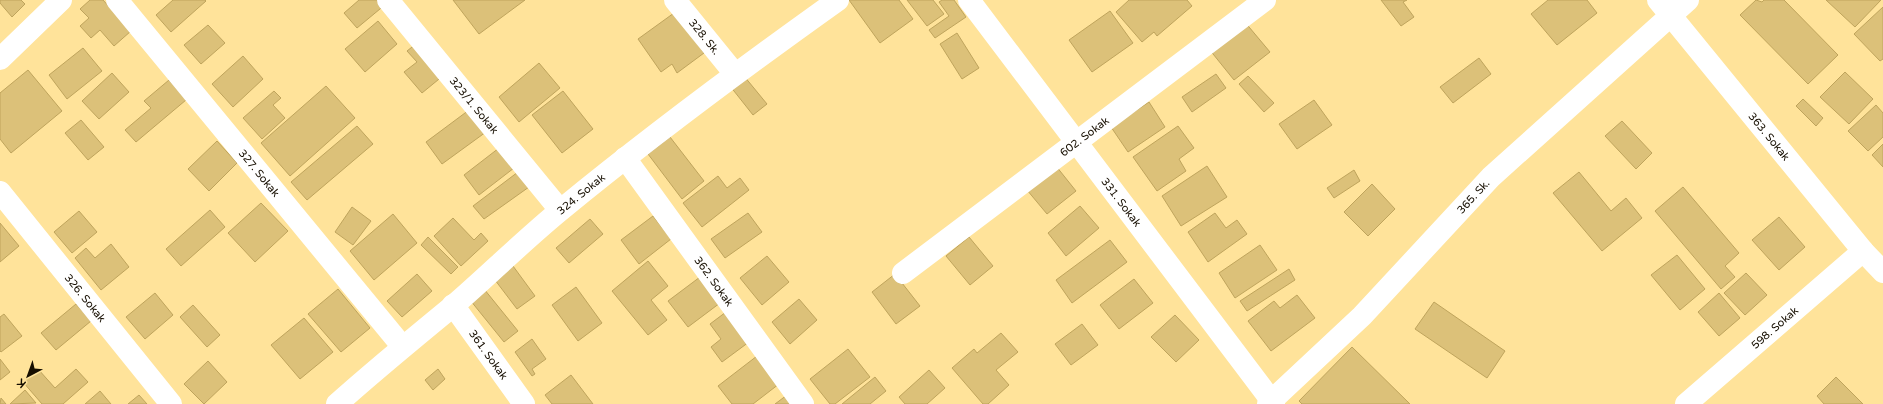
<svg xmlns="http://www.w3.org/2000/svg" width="1883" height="404" viewBox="0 0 1883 404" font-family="'Varela Round',sans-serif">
  <rect width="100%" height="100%" fill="#ffe39a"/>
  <g fill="#dcc179" stroke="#bfa45c">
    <path d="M0,0H21L25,4L12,17L0,3Z"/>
    <path d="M90,0H103L131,31L114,46L100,30L91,38L80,26L89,18L80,9Z"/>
    <path d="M173,0H205L206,1L171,32L156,15Z"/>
    <path d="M359,0H383L386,4L357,28L344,13Z"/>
    <path d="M453,0H525L479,34Z"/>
    <path d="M849,0H899L913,19L880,43Z"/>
    <path d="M907,0H933L944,14L927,26Z"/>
    <path d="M942,0H954L966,17L935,38L929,30L949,16L939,2Z"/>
    <path d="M1129,0H1187L1192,6L1157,36L1154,32L1142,42L1116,12Z"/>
    <path d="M1381,0H1407L1403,2L1414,17L1401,26Z"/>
    <path d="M1548,0H1587L1597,13L1557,45L1531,14Z"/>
    <path d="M1756,0L1762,2L1764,0H1784L1838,55L1808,84L1740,15Z"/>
    <path d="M1826,0H1881L1855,27Z"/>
    <path d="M1883,7V59L1880,61L1854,34Z"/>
    <path d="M1110,11L1133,43L1092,72L1069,40Z"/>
    <path d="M674,13L704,53L677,73L672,64L661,72L638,39Z"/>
    <path d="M378,21L397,44L365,72L345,49Z"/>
    <path d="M1244,21L1270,52L1234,80L1209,49Z"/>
    <path d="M208,25L225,43L201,64L184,45Z"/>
    <path d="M957,33L979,68L962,79L940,44Z"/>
    <path d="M417,43L444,75L422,93L404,72L417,62L407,51Z"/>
    <path d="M83,48L102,71L67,99L49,75Z"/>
    <path d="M243,56L263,79L233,107L212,84Z"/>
    <path d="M1479,58L1491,74L1453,103L1440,87Z"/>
    <path d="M539,63L560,88L519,122L499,97Z"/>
    <path d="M28,70L62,111L11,153L0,139V93Z"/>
    <path d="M1845,72L1873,99L1849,124L1820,97Z"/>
    <path d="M112,73L129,92L99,119L82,101Z"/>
    <path d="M1216,74L1226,88L1192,112L1182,97Z"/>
    <path d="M744,76L767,104L753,115L730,86Z"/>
    <path d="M1248,76L1274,103L1264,112L1239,84Z"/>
    <path d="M169,80L186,100L136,142L125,130L151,108L144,101Z"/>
    <path d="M326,86L355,118L290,176L261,143Z"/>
    <path d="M274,91L281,98L273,105L285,118L262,139L243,118Z"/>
    <path d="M563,91L593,129L562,153L532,115Z"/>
    <path d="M1803,99L1823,118L1816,126L1796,106Z"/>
    <path d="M1314,100L1332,125L1297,149L1279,124Z"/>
    <path d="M1149,102L1165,127L1128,152L1111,127Z"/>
    <path d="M1876,105L1883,113V137L1868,151L1848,131Z"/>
    <path d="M469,110L486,132L442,164L426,142Z"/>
    <path d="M81,120L104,147L88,160L65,133Z"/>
    <path d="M1622,121L1652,153L1636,169L1605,136Z"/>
    <path d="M357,126L373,144L307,200L291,182Z"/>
    <path d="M1178,126L1194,148L1179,159L1186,171L1157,191L1133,157Z"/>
    <path d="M670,137L704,181L682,199L648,154Z"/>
    <path d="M217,141L237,163L209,191L188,169Z"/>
    <path d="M1883,144V167L1872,155Z"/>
    <path d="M499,148L514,168L479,195L464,175Z"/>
    <path d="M1056,166L1076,191L1047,214L1027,190Z"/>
    <path d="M1207,166L1227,197L1181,226L1162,196Z"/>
    <path d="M1354,170L1360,181L1334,198L1327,188Z"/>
    <path d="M518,172L529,187L484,219L473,206Z"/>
    <path d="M1579,172L1611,211L1626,198L1642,218L1602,251L1553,193Z"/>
    <path d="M718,176L727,188L740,178L749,190L702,227L683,203Z"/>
    <path d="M1372,184L1395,209L1368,236L1344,212Z"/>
    <path d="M1683,187L1739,253L1725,266L1735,277L1721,289L1655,211Z"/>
    <path d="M261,203L288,231L255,262L228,233Z"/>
    <path d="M1080,206L1099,228L1066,256L1048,233Z"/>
    <path d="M352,207L371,221L353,245L335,232Z"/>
    <path d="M210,210L225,227L181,266L166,249Z"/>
    <path d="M79,211L97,232L72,253L54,232Z"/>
    <path d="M748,213L762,232L725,258L711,239Z"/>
    <path d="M1215,213L1226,228L1237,220L1247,234L1208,262L1188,232Z"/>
    <path d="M393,214L417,243L374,280L350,251Z"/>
    <path d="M653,216L671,239L639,264L621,240Z"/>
    <path d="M1779,217L1805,247L1779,270L1752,240Z"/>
    <path d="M453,218L474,240L481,233L488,241L461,266L434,236Z"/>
    <path d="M590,219L603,234L569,263L556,248Z"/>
    <path d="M0,223L19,246L0,262Z"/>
    <path d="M428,237L458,267L451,274L421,245Z"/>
    <path d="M969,237L993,266L970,285L946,256Z"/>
    <path d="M1110,240L1127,262L1072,303L1056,280Z"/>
    <path d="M111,244L129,267L101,290L75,258L86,248L95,258Z"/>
    <path d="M1260,245L1277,270L1235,298L1219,273Z"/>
    <path d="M1677,255L1705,289L1680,310L1651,275Z"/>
    <path d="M767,256L789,282L762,305L740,278Z"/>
    <path d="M648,261L668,286L651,300L667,320L648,335L612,291Z"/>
    <path d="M513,266L535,296L517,309L495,280Z"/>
    <path d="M1289,269L1295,280L1247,311L1240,301Z"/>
    <path d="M1746,273L1767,295L1745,315L1724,293Z"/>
    <path d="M417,274L432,291L402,317L387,301Z"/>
    <path d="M895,274L920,306L896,324L872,292Z"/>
    <path d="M700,277L720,303L688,327L668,301Z"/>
    <path d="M1134,279L1153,303L1119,329L1100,305Z"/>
    <path d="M480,284L518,331L504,342L466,295Z"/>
    <path d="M576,287L602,323L578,341L552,305Z"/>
    <path d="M338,289L370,328L341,352L308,314Z"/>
    <path d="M155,293L173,315L145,339L126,317Z"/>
    <path d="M1719,293L1740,318L1719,336L1698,312Z"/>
    <path d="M1297,295L1315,318L1271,351L1248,321L1274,301L1280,308Z"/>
    <path d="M799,299L817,320L790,344L772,322Z"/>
    <path d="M1434,302L1505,351L1487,378L1415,329Z"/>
    <path d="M76,304L91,321L56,350L41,333Z"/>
    <path d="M193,305L220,335L207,347L180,317Z"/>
    <path d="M726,312L749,342L722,362L711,347L721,339L710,324Z"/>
    <path d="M4,314L22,336L1,352L0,351V317Z"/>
    <path d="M1175,315L1199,340L1176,362L1151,337Z"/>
    <path d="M304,318L333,352L300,379L271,345Z"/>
    <path d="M1082,324L1098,345L1071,365L1055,344Z"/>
    <path d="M1001,333L1018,352L996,370L1009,385L988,404H983L952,368L974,349L977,353Z"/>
    <path d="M532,339L546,359L532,369L535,374L532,376L515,352Z"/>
    <path d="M1352,347L1410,404H1302L1299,401Z"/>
    <path d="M848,349L870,377L835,404H830L810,379Z"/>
    <path d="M757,356L779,384L753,404H732L718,386Z"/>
    <path d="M0,359L10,372L0,380Z"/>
    <path d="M208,361L227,382L204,404L184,384Z"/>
    <path d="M38,369L55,388L76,369L88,382L63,404H42L23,382Z"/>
    <path d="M438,369L445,379L433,390L425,380Z"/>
    <path d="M929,370L945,388L927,404H905L899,397Z"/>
    <path d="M571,375L593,404H552L545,395Z"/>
    <path d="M875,377L886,391L870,404H842Z"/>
    <path d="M1836,377L1863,404H1824L1817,396Z"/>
    <path d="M25,390L36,403L10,404Z"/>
    <path d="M100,391L111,404H85Z"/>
    <path d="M139,395L147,404H128Z"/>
    <path d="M787,395L794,404H775Z"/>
    <path d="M1,398L6,404H0Z"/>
  </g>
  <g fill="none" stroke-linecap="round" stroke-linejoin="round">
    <g stroke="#fff" stroke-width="22">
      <path id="s1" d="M117,0L402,346"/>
      <path id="s2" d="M388,0L560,210"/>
      <path id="s3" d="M675,0L735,74"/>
      <path id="s4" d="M969,0L1274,404"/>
      <path id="s5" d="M1658,0L1863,251L1883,272"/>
      <path d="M0,59L61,0"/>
      <path id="s6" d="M625,158L803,404"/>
      <path id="s7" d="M0,192L171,404"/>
      <path id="s8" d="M903,273L1265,0"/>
      <path id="s9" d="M453,305L524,404"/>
      <path id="s10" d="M337,404C375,370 414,338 453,306C490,274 524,240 562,209C651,136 744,67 838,0"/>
      <path id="s11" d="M1268,404L1362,316L1491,177L1688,0"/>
      <path id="s12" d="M1686,404L1863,251"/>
    </g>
  </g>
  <g text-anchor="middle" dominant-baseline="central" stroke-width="3" stroke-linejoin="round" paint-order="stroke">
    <g font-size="11" fill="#160e00" stroke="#ffe39a">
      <text stroke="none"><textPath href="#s3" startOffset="47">328. Sk.</textPath></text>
      <text stroke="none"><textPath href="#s2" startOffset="136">323/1. Sokak</textPath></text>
      <text stroke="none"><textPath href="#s8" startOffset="227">602. Sokak</textPath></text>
      <text stroke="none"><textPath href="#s5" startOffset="176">363. Sokak</textPath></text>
      <text stroke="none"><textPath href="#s1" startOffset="224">327. Sokak</textPath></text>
      <text stroke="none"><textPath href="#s10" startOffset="322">324. Sokak</textPath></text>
      <text stroke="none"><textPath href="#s11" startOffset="292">365. Sk.</textPath></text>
      <text stroke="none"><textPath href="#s4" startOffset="253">331. Sokak</textPath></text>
      <text stroke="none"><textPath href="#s6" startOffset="152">362. Sokak</textPath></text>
      <text stroke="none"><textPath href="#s7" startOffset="136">326. Sokak</textPath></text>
      <text stroke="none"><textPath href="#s12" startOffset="117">598. Sokak</textPath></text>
      <text stroke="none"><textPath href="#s9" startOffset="61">361. Sokak</textPath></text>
    </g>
  </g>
  <g transform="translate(28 376) rotate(221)" stroke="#ffe39a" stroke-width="3" paint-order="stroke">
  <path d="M0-3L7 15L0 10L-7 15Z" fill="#160e00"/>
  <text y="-6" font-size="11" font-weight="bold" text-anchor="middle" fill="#160e00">K</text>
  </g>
</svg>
